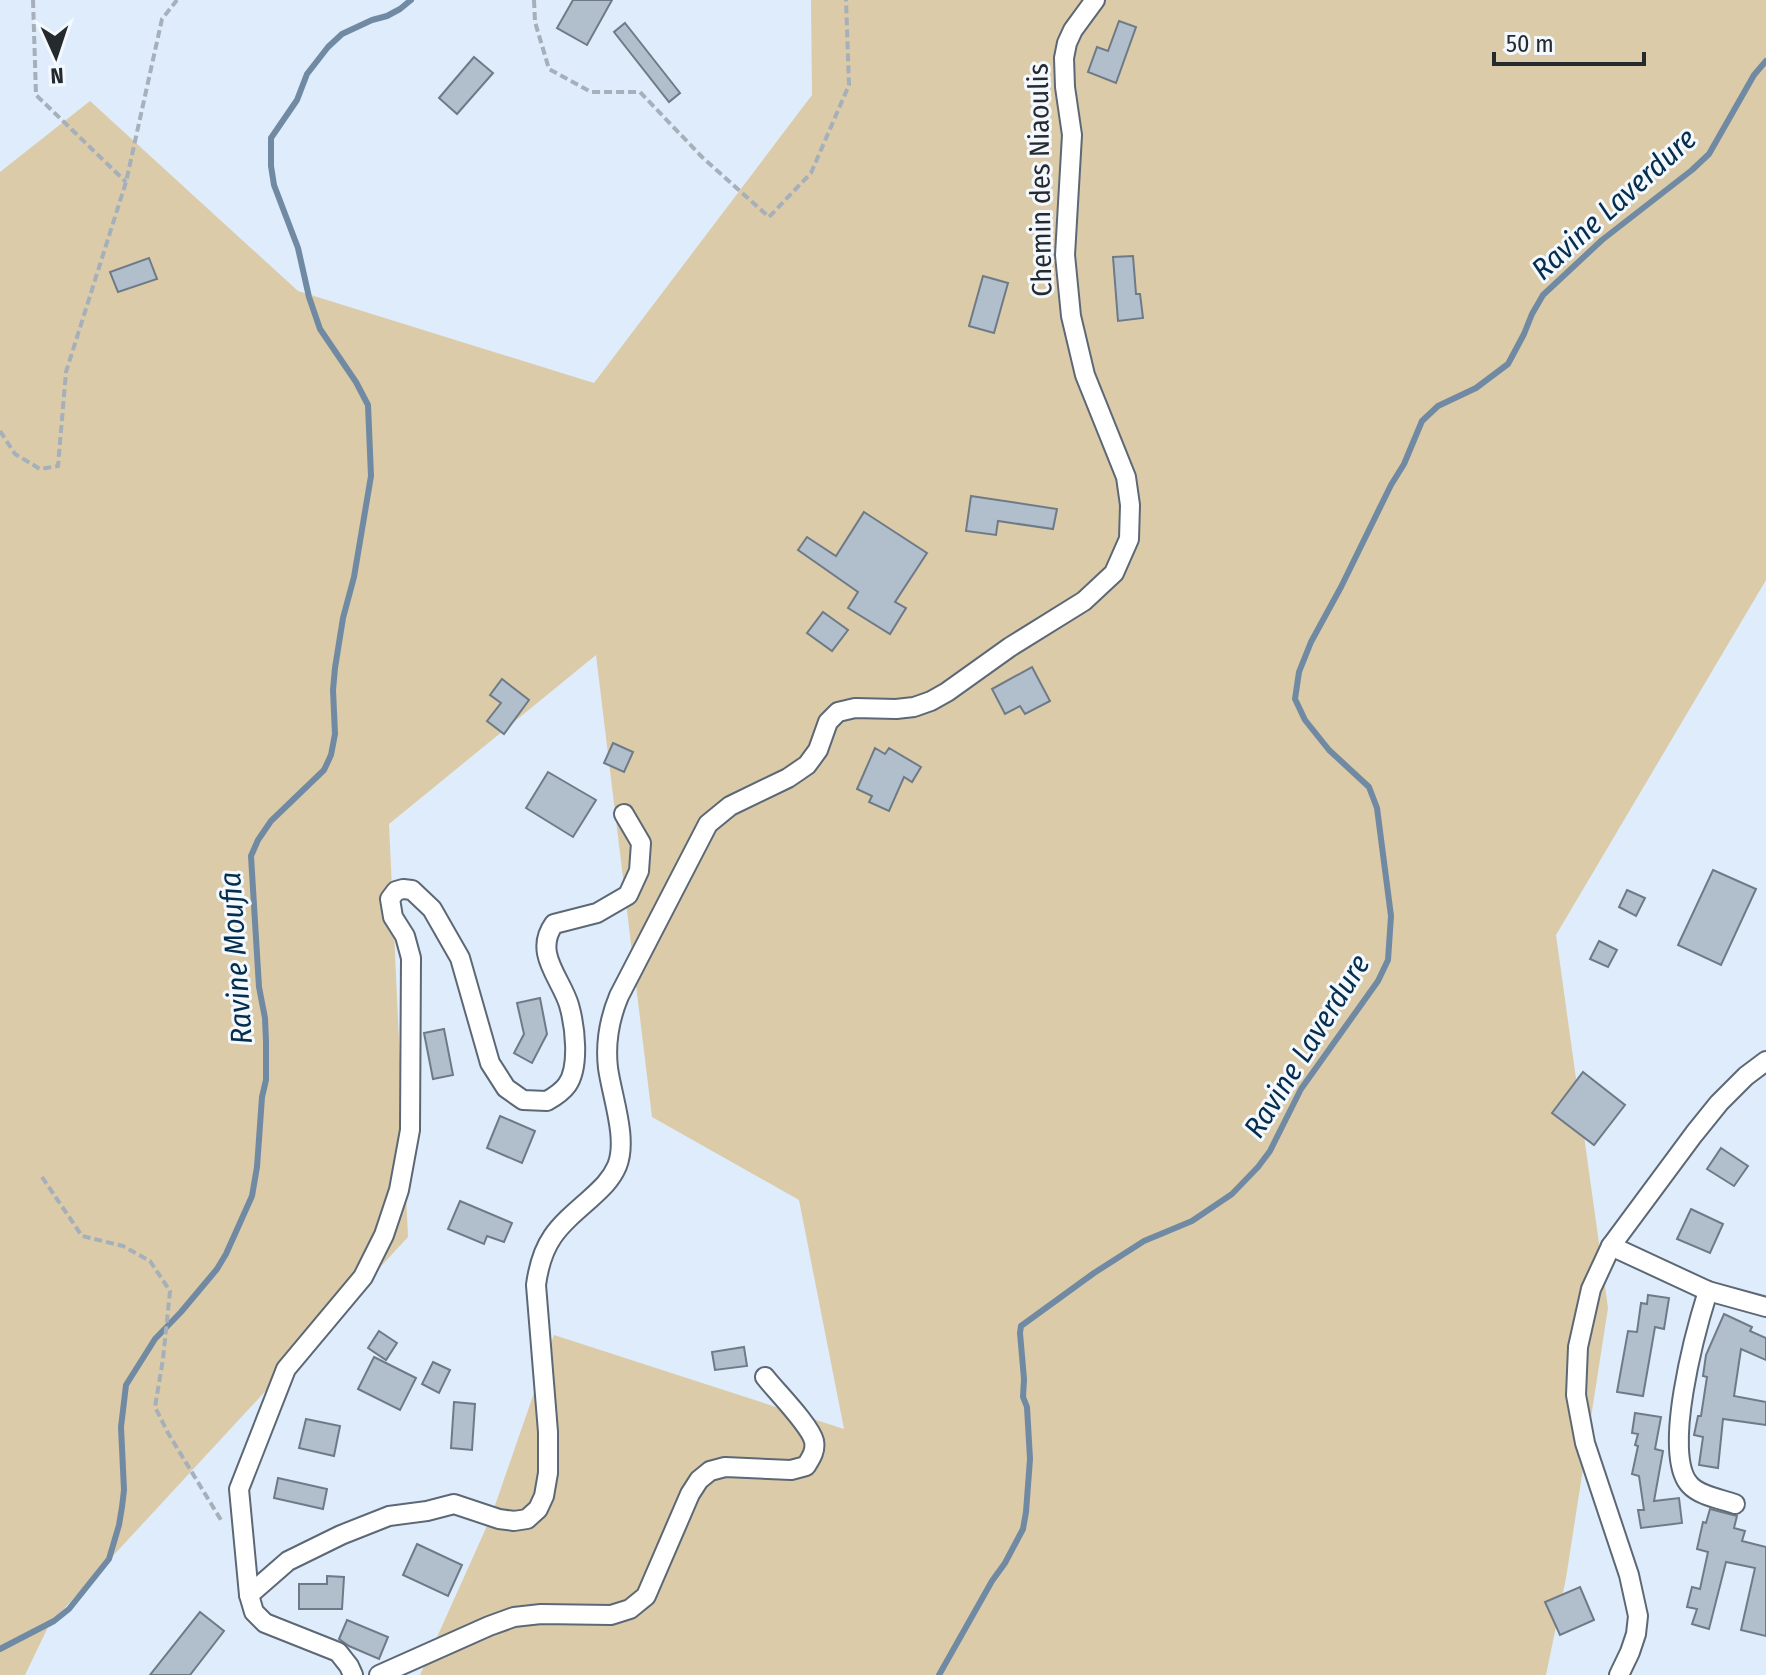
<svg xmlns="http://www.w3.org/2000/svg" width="1766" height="1675" viewBox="0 0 1766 1675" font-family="'Fira Sans Condensed',sans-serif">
  <rect width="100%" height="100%" fill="#dfecfb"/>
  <path fill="#dbcba8" d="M811,0H1766V580L1556,935L1608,1308L1566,1578L1546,1675H420L491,1517L554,1335L844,1429L799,1200L652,1117L596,655L389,824L408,1237L49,1625L25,1675H0V172L90,101L298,291L594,383L812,95Z"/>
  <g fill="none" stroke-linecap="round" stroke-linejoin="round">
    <g stroke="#718aa4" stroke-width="6">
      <path d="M0,1649L54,1621L69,1609L109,1559L119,1525L122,1507L124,1490L121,1427L126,1385L155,1339L181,1312L217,1269L226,1254L252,1196L257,1167L262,1097L266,1080V1041L265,1018L259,987L251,856L258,840L271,821L324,770L331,755L335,734L333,690L335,668L343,618L354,577L371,476L368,405L356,382L320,329L309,297L298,248L274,185L271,166V138L297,100L307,74L328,47L342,34L372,20L387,16L400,9L411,0"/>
      <path d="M939,1675L992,1581L1005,1563L1023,1529L1026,1512L1030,1459L1027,1407L1023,1397L1024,1379L1020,1333L1021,1326L1094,1273L1144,1241L1192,1221L1232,1194L1258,1167L1270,1151L1301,1089L1378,981L1388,960L1391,916L1377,808L1369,787L1329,750L1305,720L1295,699L1299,672L1311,642L1341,587L1391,485L1404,464L1422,421L1438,406L1476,388L1508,364L1524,334L1532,314L1543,295L1602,240L1692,170L1709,154L1754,75L1766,61"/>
    </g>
  </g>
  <g fill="#b1becc" stroke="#6e7b87" stroke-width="2">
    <path d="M573,0H612L587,45L557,28Z"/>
    <path d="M1119,21L1136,27L1116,83L1088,72L1097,47L1108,51Z"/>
    <path d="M625,23L680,93L669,102L614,32Z"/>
    <path d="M474,57L493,73L457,114L439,98Z"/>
    <path d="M1133,256L1136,294H1140L1143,318L1118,321L1113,257Z"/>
    <path d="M149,258L157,279L118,292L110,272Z"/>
    <path d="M983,276L1008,283L994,333L969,326Z"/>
    <path d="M971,496L1057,509L1053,529L998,521L996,535L966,531Z"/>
    <path d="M864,512L927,553L895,602L906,608L890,634L848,608L858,592L798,550L807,537L836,556Z"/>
    <path d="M823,612L848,630L832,651L807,633Z"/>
    <path d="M1032,667L1050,701L1025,714L1020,706L1005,714L992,689Z"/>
    <path d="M502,679L529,700L504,734L487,721L501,703L490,695Z"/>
    <path d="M613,743L633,752L624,772L604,763Z"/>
    <path d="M875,748L885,754L889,748L921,767L912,782L904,777L889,811L869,802L872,796L857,789Z"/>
    <path d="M548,772L596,800L573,837L526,808Z"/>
    <path d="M1713,870L1756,889L1721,965L1678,945Z"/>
    <path d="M1627,890L1645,898L1636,916L1619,907Z"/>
    <path d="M1599,941L1617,950L1608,967L1590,959Z"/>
    <path d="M540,998L547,1034L532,1063L514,1053L524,1034L517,1003Z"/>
    <path d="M444,1029L453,1075L433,1079L424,1033Z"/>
    <path d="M1583,1072L1625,1105L1594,1145L1552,1113Z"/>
    <path d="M500,1116L535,1131L522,1163L487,1148Z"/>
    <path d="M1721,1148L1748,1166L1734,1186L1707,1169Z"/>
    <path d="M460,1201L512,1223L504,1242L487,1236L484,1244L448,1229Z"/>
    <path d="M1691,1209L1723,1224L1710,1253L1677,1239Z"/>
    <path d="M1648,1295L1669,1298L1664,1329L1655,1327L1643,1396L1617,1392L1628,1331L1637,1332L1641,1303L1647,1304Z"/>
    <path d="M1724,1314L1752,1327L1750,1331L1766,1338V1360L1741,1349L1734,1396L1766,1402V1425L1723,1419L1718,1468L1699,1465L1703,1437L1694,1435L1698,1416H1701L1707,1377L1703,1376L1706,1355Z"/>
    <path d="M379,1331L397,1343L386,1360L368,1348Z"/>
    <path d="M744,1347L747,1366L715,1370L712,1352Z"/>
    <path d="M374,1357L416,1378L400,1410L358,1389Z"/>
    <path d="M433,1362L450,1370L439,1393L422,1384Z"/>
    <path d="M454,1402L475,1404L472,1450L451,1448Z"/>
    <path d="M1635,1413L1661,1417L1655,1449L1663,1451L1654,1501L1679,1498L1682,1523L1641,1528L1638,1510H1644L1639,1476L1632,1474L1638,1446L1635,1445L1638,1434L1632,1433Z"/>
    <path d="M306,1419L340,1426L334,1456L299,1448Z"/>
    <path d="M278,1478L327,1489L323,1509L274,1498Z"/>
    <path d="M1710,1509L1737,1516L1734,1528L1745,1531L1742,1541L1766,1547V1636L1741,1630L1755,1568L1726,1562L1709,1629L1692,1624L1697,1609L1687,1607L1692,1587L1700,1589L1708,1552L1697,1549L1703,1522L1706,1523Z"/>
    <path d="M417,1544L462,1565L448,1596L403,1575Z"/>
    <path d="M327,1576L344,1577L342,1609H299V1584H327Z"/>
    <path d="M1580,1587L1594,1620L1560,1635L1545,1602Z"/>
    <path d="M200,1612L224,1631L190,1675H150Z"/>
    <path d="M347,1620L388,1637L379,1659L349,1646L339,1639Z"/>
  </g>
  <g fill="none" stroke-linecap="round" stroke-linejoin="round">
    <g stroke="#5c6875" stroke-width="22">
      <g id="street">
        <path d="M1611,1246L1708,1291L1766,1307"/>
        <path d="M1708,1291C1696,1329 1661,1455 1690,1485C1700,1496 1721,1499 1735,1504"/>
        <path d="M249,1595L288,1561L341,1535L389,1516L427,1511L454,1504L499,1519L514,1521L527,1519L538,1509L544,1496L548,1473V1432L536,1285C542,1240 558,1227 590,1199C601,1189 611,1180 617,1166C628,1139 612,1097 608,1068C605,1042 609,1020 619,996L708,824L730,806L788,778L807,765L818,750L828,722L838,712L855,708L896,709L914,707L931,701L947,692L1010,647L1084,601L1114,573L1129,539L1130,505L1126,477L1085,375L1071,316L1065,255L1072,135L1065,87L1064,58L1067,43L1073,30L1095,0"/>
        <path d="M353,1675L349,1666L338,1652L265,1623L254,1612L249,1595L239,1489L286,1369L363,1277L384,1235L399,1190L410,1130L411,958L405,936L393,917L390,899L396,891L403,889L412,890L432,909L460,958L490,1063L506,1088L523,1100L547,1101C554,1097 562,1092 567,1085C580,1067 575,1026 569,1005C561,978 533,953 554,924L597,913L628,895L639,871L641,843L624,814"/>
        <path d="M379,1675L489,1626L514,1617L541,1614L611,1615L630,1609L646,1596L690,1494L699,1480L710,1471L725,1467L791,1470L806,1466C811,1458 816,1451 814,1441C810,1425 776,1391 765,1377"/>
        <path d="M1619,1675L1630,1652L1636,1634L1638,1616L1629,1575L1585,1443L1576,1395L1578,1347L1591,1289L1611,1246L1694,1134L1719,1103L1746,1076L1766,1061"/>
      </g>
    </g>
    <g stroke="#a5b0bb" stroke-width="4" stroke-dasharray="8 4" stroke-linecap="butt">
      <path d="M33,0L36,95L126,182"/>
      <path d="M534,0L535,22L549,69L591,92H640L702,157L769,217L811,173L849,85L846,0"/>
      <path d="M0,431L15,454L40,469L58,466L66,372L126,182L162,19L177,0"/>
      <path d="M42,1177L82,1236L123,1246L150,1261L170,1291L163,1359L155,1407L168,1433L221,1520"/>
    </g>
    <use href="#street" stroke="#fff" stroke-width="18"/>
  </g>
  <g text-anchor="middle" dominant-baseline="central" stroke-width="6" stroke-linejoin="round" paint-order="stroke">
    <g font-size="28" fill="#252a2f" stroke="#f3f9fe">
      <text transform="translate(1040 180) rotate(-91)">Chemin des Niaoulis</text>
    </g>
    <g font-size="30" font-style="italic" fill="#052d4e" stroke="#f3f9fe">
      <text transform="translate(1614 204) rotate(-42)">Ravine Laverdure</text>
      <text transform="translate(236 958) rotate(-94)">Ravine Moufia</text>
      <text transform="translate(1307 1046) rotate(-58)">Ravine Laverdure</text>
    </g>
  </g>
  <g transform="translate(56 56) rotate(177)" stroke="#f3f9fe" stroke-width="6" paint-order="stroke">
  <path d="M0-6L14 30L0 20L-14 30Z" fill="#252a2f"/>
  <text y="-12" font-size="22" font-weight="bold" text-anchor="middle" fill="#252a2f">N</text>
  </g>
  <path d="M1494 52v12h150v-12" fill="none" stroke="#252a2f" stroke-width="4"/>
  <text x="1506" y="52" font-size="24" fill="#252a2f" stroke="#f3f9fe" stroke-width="6" paint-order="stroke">50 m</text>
</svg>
